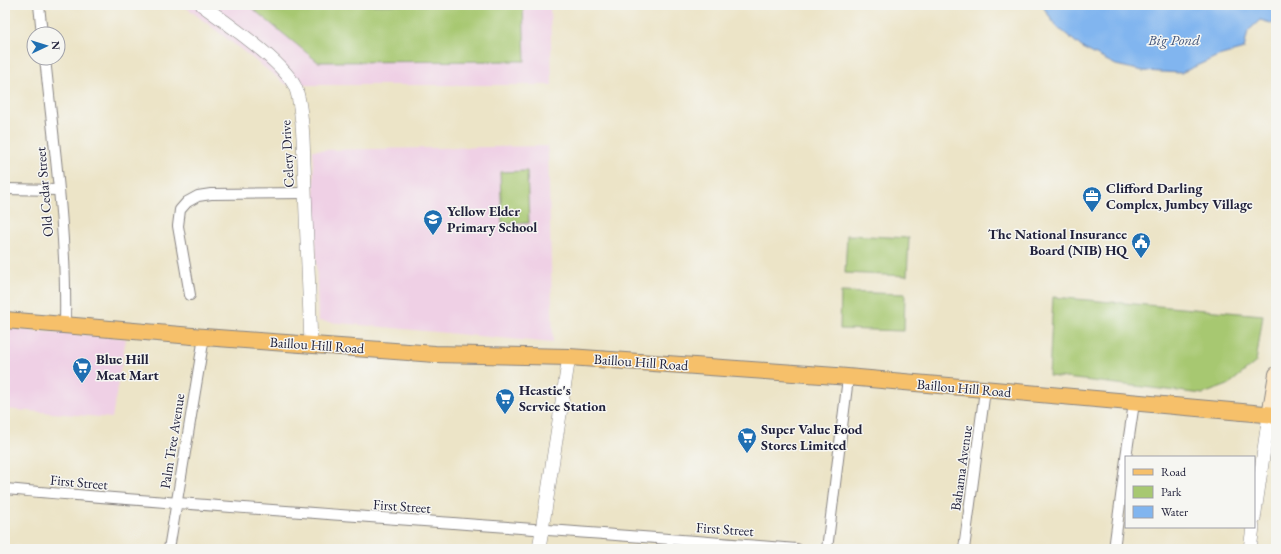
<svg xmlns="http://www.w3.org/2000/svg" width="1281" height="554" viewBox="0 0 1281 554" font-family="'EB Garamond',serif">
  <rect width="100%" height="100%" fill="#f6f6f2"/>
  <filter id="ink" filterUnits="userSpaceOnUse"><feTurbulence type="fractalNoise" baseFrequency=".025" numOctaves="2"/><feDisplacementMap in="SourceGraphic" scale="8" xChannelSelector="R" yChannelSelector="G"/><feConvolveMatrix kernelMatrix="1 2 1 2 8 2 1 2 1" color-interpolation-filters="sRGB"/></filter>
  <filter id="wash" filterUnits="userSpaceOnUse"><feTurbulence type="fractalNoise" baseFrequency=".012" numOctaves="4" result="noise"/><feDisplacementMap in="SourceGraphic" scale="16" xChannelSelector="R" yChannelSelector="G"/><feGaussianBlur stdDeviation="0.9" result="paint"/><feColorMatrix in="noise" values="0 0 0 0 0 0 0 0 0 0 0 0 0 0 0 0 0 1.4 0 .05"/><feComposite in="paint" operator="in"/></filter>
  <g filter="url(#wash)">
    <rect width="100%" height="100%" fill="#ece4c7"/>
    <g fill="#efd0e5">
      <path d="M183,5H550L552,85H287Z"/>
      <path d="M548,146L553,343L318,321L313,150Z"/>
      <path d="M5,328L126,338L112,418L5,409Z"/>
    </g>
    <g fill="#a7c871" stroke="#647556">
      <path d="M248,5H523L525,61L318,62Z"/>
      <path d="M527,171L529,223L502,224L500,172Z"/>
      <path d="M847,235L909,238L907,276L845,273Z"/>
      <path d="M841,292L905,294L904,331L840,329Z"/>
      <path d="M1053,297L1263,315L1256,362L1228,385L1203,394L1049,376Z"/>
    </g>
    <path fill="#81b5ef" stroke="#526c95" d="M1042,5H1276V25L1274,24L1260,20L1248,31L1244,49L1218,56L1181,73L1143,71L1116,65L1084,49L1055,25Z"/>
  </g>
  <g filter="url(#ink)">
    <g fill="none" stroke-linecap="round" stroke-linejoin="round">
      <g stroke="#878381" stroke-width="12">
        <g id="minor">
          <path d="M39,5L42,34"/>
          <path d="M45,58C54,146 67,235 65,324"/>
          <path d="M5,189L58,190"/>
          <path d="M190,295L178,226L180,210L187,202L198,196L211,194L305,193"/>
          <path d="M1126,457L1134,403"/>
          <path d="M5,489C269,512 533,527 797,549"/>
          <path d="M169,549L204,337"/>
          <path d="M827,549L848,378"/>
          <path d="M964,549L985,390"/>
          <path d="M1114,549L1126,459"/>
        </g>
      </g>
      <g stroke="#878381" stroke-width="14">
        <g id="tertiary">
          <path d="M202,5C225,22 287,64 296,89C301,104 302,122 303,138L311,344"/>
          <path d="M1254,519L1269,415"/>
          <path d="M539,549L569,357"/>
          <path d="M1250,549L1253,527"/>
        </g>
      </g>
      <g stroke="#878381" stroke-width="16">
        <path id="secondary" d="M1269,415L1276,374"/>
      </g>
      <g stroke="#878381" stroke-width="18">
        <path id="primary" d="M5,320L204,337L435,354L569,357L836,376L1276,415"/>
      </g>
      <use href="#minor" stroke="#fff" stroke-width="10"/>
      <use href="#tertiary" stroke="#fff" stroke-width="13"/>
      <use href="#secondary" stroke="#fbe6c4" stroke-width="14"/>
      <use href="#primary" stroke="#f6c06b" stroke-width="16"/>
    </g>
  </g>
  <defs>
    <g id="office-pin" transform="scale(1)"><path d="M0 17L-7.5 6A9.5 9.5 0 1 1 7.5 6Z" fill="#1f6fb2" stroke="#f6f6f2"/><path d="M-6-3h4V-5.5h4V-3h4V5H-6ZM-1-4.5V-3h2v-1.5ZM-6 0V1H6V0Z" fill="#fff"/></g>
    <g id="school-pin" transform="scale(1)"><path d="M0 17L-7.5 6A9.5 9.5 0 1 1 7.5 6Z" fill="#1f6fb2" stroke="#f6f6f2"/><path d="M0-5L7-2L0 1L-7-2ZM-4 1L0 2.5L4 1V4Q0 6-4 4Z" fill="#fff"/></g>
    <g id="civic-pin" transform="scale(1)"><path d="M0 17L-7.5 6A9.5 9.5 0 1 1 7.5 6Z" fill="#1f6fb2" stroke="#f6f6f2"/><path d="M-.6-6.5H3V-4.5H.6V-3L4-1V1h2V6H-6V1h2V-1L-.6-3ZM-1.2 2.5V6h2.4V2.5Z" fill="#fff"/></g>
    <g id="supermarket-pin" transform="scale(1)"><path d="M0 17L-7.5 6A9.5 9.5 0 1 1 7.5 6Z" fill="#1f6fb2" stroke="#f6f6f2"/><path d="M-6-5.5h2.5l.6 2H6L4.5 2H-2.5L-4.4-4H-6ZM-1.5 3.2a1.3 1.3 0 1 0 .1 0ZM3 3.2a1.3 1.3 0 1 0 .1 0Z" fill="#fff"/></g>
  </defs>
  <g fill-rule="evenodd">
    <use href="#office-pin" x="1092" y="196"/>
    <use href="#school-pin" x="433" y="219"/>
    <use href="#civic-pin" x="1141" y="242"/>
    <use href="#supermarket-pin" x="82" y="367"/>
    <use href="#supermarket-pin" x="505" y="398"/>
    <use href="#supermarket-pin" x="747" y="437"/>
  </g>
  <g text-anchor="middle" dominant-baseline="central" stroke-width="3" stroke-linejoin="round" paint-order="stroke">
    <g font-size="14" fill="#22223b" stroke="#f6f6f2">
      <text transform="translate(287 154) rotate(-93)">Celery Drive</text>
      <text transform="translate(44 192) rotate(-95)">Old Cedar Street</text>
      <text transform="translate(317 345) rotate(4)">Baillou Hill Road</text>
      <text transform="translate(641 362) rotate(4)">Baillou Hill Road</text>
      <text transform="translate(964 388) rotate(5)">Baillou Hill Road</text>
      <text transform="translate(172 441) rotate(-81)">Palm Tree Avenue</text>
      <text transform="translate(961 468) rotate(-82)">Bahama Avenue</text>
      <text transform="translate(79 482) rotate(5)">First Street</text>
      <text transform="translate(402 506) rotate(4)">First Street</text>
      <text transform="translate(725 529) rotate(4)">First Street</text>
    </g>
    <g font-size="14" font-weight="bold" fill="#22223b" stroke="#f6f6f2" text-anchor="start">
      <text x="1106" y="188">Clifford Darling<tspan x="1106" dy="16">Complex, Jumbey Village</tspan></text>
      <text x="447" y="211">Yellow Elder<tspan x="447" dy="16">Primary School</tspan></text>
      <text x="1127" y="234" text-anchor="end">The National Insurance<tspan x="1127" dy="16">Board (NIB) HQ</tspan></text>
      <text x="96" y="359">Blue Hill<tspan x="96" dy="16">Meat Mart</tspan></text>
      <text x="519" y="390">Heastie's<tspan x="519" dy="16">Service Station</tspan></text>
      <text x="761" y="429">Super Value Food<tspan x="761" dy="16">Stores Limited</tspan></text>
    </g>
    <g font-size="15" font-style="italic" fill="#43557a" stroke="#f6f6f2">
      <text x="1174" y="39">Big Pond</text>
    </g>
  </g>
  <rect width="1281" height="554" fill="none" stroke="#f6f6f2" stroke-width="20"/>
  <rect x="1125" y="456" width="130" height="72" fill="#f6f6f2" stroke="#a1a1a9"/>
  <rect x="1133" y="469" width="20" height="6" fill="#f6c06b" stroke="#a1a1a9"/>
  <text x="1161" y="476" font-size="12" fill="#22223b">Road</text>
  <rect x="1133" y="486" width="20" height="12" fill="#a7c871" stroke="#a1a1a9"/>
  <text x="1161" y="496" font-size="12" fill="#22223b">Park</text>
  <rect x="1133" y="506" width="20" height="12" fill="#81b5ef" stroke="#a1a1a9"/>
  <text x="1161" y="516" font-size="12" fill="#22223b">Water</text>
  <g transform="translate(46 46) rotate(86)"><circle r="19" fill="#f6f6f2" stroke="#a1a1a9"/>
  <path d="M0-3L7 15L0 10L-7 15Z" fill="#1f6fb2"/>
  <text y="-6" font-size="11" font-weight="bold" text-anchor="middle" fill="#22223b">N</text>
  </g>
</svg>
